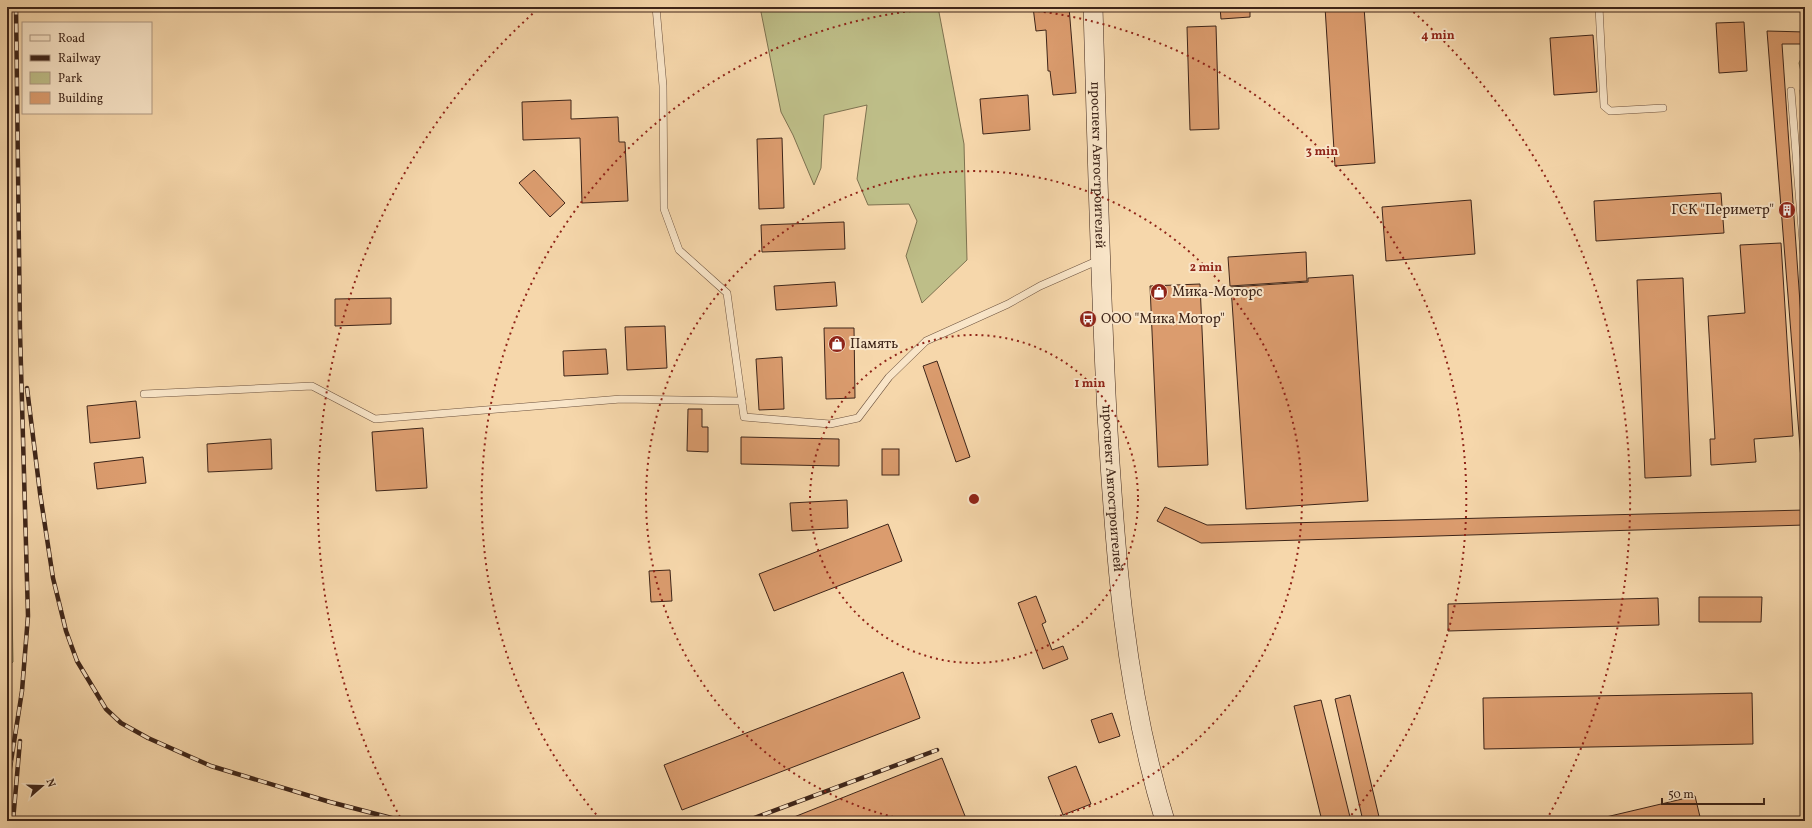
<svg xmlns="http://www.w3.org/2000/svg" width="1812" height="828" viewBox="0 0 1812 828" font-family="Vollkorn,serif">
  <rect width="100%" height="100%" fill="#f6d7ab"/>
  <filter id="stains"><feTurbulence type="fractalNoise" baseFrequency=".005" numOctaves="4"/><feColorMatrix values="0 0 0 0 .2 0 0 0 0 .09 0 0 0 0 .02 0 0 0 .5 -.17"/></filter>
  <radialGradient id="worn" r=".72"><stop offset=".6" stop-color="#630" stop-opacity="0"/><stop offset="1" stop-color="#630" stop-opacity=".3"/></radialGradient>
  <g fill="#bebe88" stroke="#7e7250">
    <path d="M760,7H938L964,144L967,260L922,303L906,256L917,221L909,204L868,205L857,179L867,105L824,115L821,168L814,185L793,135L781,112Z"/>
    <path d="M1805,50V154L1800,90L1804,85L1799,63Z"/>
    <path d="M7,340L13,662L7,667Z"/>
  </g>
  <g fill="#db9c6e" stroke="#3e2519">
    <path d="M1033,7H1069L1076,93L1053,95L1050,71H1048L1046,30L1036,31Z"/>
    <path d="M1220,7H1250V17L1221,19Z"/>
    <path d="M1325,7H1364L1375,163L1335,166Z"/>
    <path d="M1744,22L1747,71L1719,73L1716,23Z"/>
    <path d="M1216,26L1219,129L1190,130L1187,27Z"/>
    <path d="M1767,31L1805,32V44H1782L1805,375V525L1201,543L1157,521L1165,507L1207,525L1805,510Z"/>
    <path d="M1593,35L1597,92L1554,95L1550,38Z"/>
    <path d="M1028,95L1030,130L983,134L980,99Z"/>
    <path d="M571,100V119L618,117L619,142H625L628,201L582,203L580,138L523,140L522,102Z"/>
    <path d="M782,138L784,208L759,209L757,139Z"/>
    <path d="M534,170L565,203L550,217L519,183Z"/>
    <path d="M1721,193L1724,233L1596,241L1594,201Z"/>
    <path d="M1471,200L1475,254L1386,261L1382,207Z"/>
    <path d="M844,222L845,249L762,252L761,225Z"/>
    <path d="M1781,243L1793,436L1754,439L1756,462L1711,465L1710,439H1715L1708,316L1745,313L1740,245Z"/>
    <path d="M1306,252L1307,281L1230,286L1228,257Z"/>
    <path d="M1353,275L1368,501L1246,509L1231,287L1308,282V278Z"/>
    <path d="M1683,278L1691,476L1645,478L1637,280Z"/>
    <path d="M835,282L837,306L776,310L774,286Z"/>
    <path d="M1200,284L1208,465L1158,467L1150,286Z"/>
    <path d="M391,298V324L335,326V299Z"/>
    <path d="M665,326L667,368L627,370L625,327Z"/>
    <path d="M824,328H854L855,398L826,399Z"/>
    <path d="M606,349L608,374L564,376L563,351Z"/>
    <path d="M782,357L784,409L759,410L756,359Z"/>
    <path d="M937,361L970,457L956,462L923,366Z"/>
    <path d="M136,401L140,438L90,443L87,406Z"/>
    <path d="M688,409H702V427H708V452L687,451Z"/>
    <path d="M423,428L427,488L376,491L372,432Z"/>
    <path d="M741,437L839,439V466L741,464Z"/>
    <path d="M271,439L272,469L208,472L207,444Z"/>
    <rect x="882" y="449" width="17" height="26"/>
    <path d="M143,457L146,483L97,489L94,463Z"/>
    <path d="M847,500L848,528L792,531L790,503Z"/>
    <path d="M888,524L902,561L774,611L759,574Z"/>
    <path d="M670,570L672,601L651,602L649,571Z"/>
    <path d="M1036,596L1046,622L1042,624L1052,650L1063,646L1068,659L1043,669L1018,603Z"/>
    <path d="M1699,597H1762L1761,622H1699Z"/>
    <path d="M1658,598L1659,625L1448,631V604Z"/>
    <path d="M903,672L920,718L682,810L664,765Z"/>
    <path d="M1752,693L1753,744L1484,749L1483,698Z"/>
    <path d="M1350,695L1380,821H1363L1335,699Z"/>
    <path d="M1321,700L1351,821H1322L1294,706Z"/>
    <path d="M1112,713L1120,736L1099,743L1091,720Z"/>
    <path d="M942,758L967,821H784Z"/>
    <path d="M1076,766L1091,804L1063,815L1048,777Z"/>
    <path d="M1695,796L1701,821H1589Z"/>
  </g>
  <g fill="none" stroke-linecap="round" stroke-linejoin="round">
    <g stroke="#6c523e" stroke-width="8">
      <g id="lane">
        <path d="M656,7L663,86L664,209L679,250L727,293L744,417L830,424L858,418L889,377L926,341L1008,304L1040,286L1099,260"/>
        <path d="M1599,7L1604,106L1610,111L1663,108"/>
        <path d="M1791,91L1805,267"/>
        <path d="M144,394L312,386L375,419L621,399L742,401"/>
      </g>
    </g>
    <g stroke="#3e2519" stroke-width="20">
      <g id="secondary">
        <path id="s1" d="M1093,7C1097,143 1100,279 1107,414C1115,553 1124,687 1165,821"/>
      </g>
    </g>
    <use href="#lane" stroke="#f9e5c8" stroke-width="7"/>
    <use href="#secondary" stroke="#f9e5c8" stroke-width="19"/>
    <g stroke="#3e2519" stroke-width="4.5">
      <g id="rail">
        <path d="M27,388L40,493L53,578L66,631L77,661L106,709L121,723L148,738L211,766L330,802L403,821"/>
        <path d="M7,787L22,691L28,616L20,332L16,7"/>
        <path d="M13,821L20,741"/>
        <path d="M746,821L937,750"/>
      </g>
    </g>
    <use href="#rail" stroke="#f9e5c8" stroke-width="3" stroke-dasharray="9" stroke-linecap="butt"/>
  </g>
  <g fill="none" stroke="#8f2418" stroke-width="2" stroke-dasharray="2 4">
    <circle cx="974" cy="499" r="164"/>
    <path d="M911 821A328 328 0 1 1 1037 821"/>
    <path d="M600 819A492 492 0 0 1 970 7M978 7A492 492 0 0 1 1348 819"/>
    <path d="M400 817A656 656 0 0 1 539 8M1409 8A656 656 0 0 1 1548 817"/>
  </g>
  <defs>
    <g id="building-disc" transform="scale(0.9)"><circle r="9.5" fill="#8f2418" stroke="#f9e5c8"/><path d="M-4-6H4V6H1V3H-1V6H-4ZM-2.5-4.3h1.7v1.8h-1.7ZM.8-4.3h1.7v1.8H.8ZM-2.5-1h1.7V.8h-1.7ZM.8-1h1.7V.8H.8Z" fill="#fff"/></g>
    <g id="shop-disc" transform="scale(0.9)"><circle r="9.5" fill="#8f2418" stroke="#f9e5c8"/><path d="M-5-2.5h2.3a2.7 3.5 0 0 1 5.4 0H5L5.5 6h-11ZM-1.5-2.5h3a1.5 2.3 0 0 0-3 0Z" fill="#fff"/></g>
    <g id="bus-disc" transform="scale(0.9)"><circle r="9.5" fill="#8f2418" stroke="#f9e5c8"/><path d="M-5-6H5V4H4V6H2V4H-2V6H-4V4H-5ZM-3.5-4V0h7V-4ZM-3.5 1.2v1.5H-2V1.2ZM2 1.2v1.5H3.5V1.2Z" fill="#fff"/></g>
  </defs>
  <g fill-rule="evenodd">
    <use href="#building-disc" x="1787" y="210"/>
    <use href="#shop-disc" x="1159" y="292"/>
    <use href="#bus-disc" x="1088" y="319"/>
    <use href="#shop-disc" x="837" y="344"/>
  </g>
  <g text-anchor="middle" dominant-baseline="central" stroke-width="4" stroke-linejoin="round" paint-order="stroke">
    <g font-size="14" fill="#3e2519" stroke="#f9e5c8">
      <text stroke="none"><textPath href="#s1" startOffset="158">проспект Автостроителей</textPath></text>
      <text stroke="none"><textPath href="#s1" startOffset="482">проспект Автостроителей</textPath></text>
    </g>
    <g font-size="14" fill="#3e2519" stroke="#f9e5c8" text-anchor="start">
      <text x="1774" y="210" text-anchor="end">ГСК "Периметр"</text>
      <text x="1172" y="292">Мика-Моторс</text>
      <text x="1101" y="319">ООО "Мика Мотор"</text>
      <text x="850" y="344">Память</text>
    </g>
  </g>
  <circle cx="974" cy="499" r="6" fill="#8f2418" stroke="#f9e5c8" stroke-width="2"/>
  <g font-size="12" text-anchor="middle" font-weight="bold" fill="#8f2418" stroke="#f9e5c8" stroke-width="4" stroke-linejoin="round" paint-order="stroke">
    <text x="1438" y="39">4 min</text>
    <text x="1322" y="155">3 min</text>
    <text x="1206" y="271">2 min</text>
    <text x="1090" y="387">1 min</text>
  </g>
  <rect width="1812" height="828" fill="none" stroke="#f6d7ab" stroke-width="24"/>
  <rect x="8" y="8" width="1796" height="812" fill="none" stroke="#3e2519" stroke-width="2"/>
  <rect x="12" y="12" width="1788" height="804" fill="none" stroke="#3e2519"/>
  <rect x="22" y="22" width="130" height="92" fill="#f9e5c8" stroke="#ae9882"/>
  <rect x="30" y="35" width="20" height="6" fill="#f9e5c8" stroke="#ae9882"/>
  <text x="58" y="42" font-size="12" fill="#3e2519">Road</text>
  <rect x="30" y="55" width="20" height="6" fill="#3e2519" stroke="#ae9882"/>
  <text x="58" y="62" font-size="12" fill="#3e2519">Railway</text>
  <rect x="30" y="72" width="20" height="12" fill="#bebe88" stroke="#ae9882"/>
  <text x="58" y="82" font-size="12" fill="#3e2519">Park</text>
  <rect x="30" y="92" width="20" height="12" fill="#db9c6e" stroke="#ae9882"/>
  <text x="58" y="102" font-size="12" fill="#3e2519">Building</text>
  <g transform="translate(42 786) rotate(70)" stroke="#f9e5c8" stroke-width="3" paint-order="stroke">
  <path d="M0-3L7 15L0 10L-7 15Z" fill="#3e2519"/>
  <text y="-6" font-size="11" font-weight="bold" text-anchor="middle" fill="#3e2519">N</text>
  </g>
  <path d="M1662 798v6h102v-6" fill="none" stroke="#3e2519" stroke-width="2"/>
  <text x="1668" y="798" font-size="12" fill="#3e2519" stroke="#f9e5c8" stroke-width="3" paint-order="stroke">50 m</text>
  <rect width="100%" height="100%" filter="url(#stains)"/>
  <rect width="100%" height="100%" fill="url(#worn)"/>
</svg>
